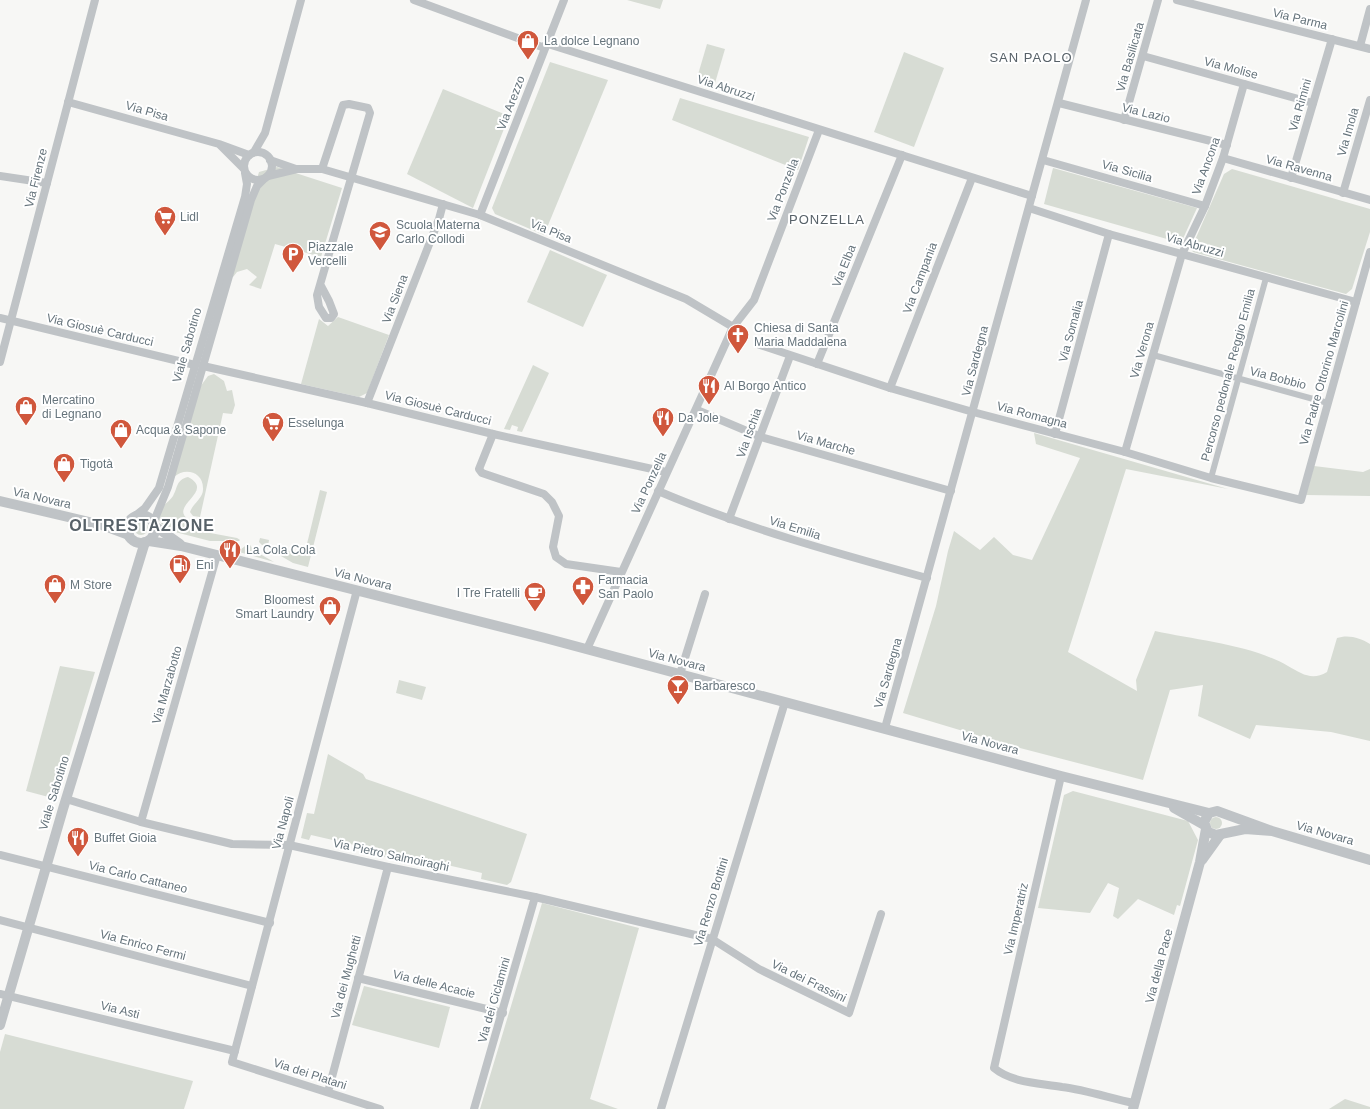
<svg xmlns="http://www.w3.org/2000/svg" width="1370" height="1109" viewBox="0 0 1370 1109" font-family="Arial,sans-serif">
  <rect width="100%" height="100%" fill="#f7f7f5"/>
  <g fill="#d7dcd4">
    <path d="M627,0H663L660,9Z"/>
    <path d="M707,44L725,49L715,83L697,78Z"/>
    <path d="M904,52L944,68L914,147L874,132Z"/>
    <path d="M550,62L608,80L544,235L495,214L492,208Z"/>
    <path d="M443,89L509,116L473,208L407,174Z"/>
    <path d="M680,98L809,137L798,170L672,120Z"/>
    <path d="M277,167L342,188L321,257L275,244L261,289L249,285L257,277L247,269L237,272L233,277L228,275L259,172Z"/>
    <path d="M1053,168L1197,208L1181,243L1044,204Z"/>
    <path d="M1232,169L1370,209V232L1352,289L1346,294L1193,252L1191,249L1224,174Z"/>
    <path d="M550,250L607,275L583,327L527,302Z"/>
    <path d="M338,317L389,335L367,393L359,397L301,384L319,319L328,326Z"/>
    <path d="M533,365L549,373L522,432L517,431L518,427L512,425L510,430L504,429Z"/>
    <path d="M214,374L224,381L227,391L232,390L235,405L232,414L223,413L200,517L193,516L190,512C193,503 204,498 203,488C203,472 185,467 174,477L200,387L208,376Z"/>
    <path d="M1034,433L1228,489L1126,469L1068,652L1137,691L1136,680L1155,631C1197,640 1252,645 1288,666C1302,674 1312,681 1327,672L1337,638C1348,634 1361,638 1370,644V741L1331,732L1256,725L1250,739L1198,716L1203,685L1170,690L1143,780L1020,748L903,713L936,606L948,551L954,531L980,550L994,537L1013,555L1032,560L1080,458L1036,444Z"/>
    <path d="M1314,466L1363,472L1370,469V496L1306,495Z"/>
    <path d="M188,477C221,494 149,511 206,526L205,532L237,538L240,540L239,541H210L175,532L166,531L159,520V511C163,505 169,502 173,496C178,487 176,480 188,477Z"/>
    <path d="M320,490L327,492L308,567L293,563L262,545L259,542L260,538L269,540L268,546L299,553L301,547L306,548Z"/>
    <circle cx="141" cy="528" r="7"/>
    <path d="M249,543L253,550L274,562L225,548L240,550Z"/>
    <path d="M60,666L95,672L56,799L26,791Z"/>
    <path d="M399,680L426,687L422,700L396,693Z"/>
    <path d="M328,754L363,774L366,779L527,834L511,882L507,885L481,879L482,873L408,856L406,862L371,854L372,849L311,835L309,840L301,838L307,813L314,814Z"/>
    <path d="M1073,791L1188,821L1198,840L1180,906L1177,905L1174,915L1138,899L1118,919L1113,916L1119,888L1108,883L1090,913L1038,908L1064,795Z"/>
    <circle cx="1216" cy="823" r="6"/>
    <path d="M542,903L639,928L590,1099L618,1109H480Z"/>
    <path d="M364,986L450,1007L439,1048L352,1025Z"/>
    <path d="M5,1034L193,1081L184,1109H0V1052Z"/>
    <path d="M1345,1099L1370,1107V1109H1329Z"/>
  </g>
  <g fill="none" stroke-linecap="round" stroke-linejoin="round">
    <g stroke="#bfc3c6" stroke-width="6">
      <path d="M1153,355L1328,403"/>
      <path d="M1211,478L1266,278"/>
    </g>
    <g stroke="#bfc3c6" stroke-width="8">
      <path d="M414,0L542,47L548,44"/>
      <path d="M1177,0L1370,49"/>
      <path d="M548,44L1032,196"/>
      <path d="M1360,46L1370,9"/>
      <path d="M1143,56L1313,103"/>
      <path d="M68,102L219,144L249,155"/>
      <path d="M1059,103L1227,145"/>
      <path d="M1124,120L1158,0"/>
      <path d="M221,146L243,168"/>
      <circle cx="258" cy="166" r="14"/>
      <path d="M254,152L265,133L301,0"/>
      <path d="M1223,158L1370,200"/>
      <path d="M270,160L296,169"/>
      <path d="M1043,160L1205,206"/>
      <path d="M0,176L47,183"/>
      <path d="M268,176L297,169H322L480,215L686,299L733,327"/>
      <path d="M1291,178L1332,39"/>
      <path d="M1343,193L1370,100"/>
      <path d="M1029,208L1109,234L1356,302"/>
      <path d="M480,215L564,0"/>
      <path d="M321,286L329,301L334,314L331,318H326L319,307L317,295L370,113L368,108L349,104L343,105L322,169"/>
      <path d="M0,318L195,365"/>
      <path d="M760,345L890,388L973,412L1125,452L1211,478L1301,500L1370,252"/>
      <path d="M0,362L95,0"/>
      <path d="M817,364L902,155"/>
      <path d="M203,366L367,403L493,434L666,472"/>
      <path d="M890,388L972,178"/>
      <path d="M367,403L439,219L443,204"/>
      <path d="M697,410L761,437L951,491"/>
      <path d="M493,434L479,469L482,473L544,494L552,502L559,516L553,547L556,557L566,564L621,572"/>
      <path d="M1055,434L1109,234"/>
      <path d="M1125,452L1182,254L1205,206L1223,158L1244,84"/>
      <path d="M658,491C745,528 836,553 927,578"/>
      <path d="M135,516L145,508L159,488L245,197L247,184L245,173"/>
      <path d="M729,519L790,356"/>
      <path d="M154,521L168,487L251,200L257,186L264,179"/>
      <path d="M357,590L232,1062L380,1109"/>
      <path d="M587,649L733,327L754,300L819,130"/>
      <path d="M680,674L705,594"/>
      <path d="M885,728L1086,0"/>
      <path d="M1061,776L994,1068C1012,1083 1040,1083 1062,1087C1086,1090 1110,1098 1134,1103"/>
      <path d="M66,799L141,822L232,844L289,845L388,867L535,897L712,939L759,969L849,1013L881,914"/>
      <path d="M141,822L217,555"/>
      <path d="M0,855L270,923"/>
      <path d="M0,920L252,986"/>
      <path d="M358,978L503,1013"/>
      <path d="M0,994L235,1051"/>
      <path d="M328,1092L388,867"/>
      <path d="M474,1109L535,897"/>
      <path d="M661,1109L785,702"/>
    </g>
    <g stroke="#bfc3c6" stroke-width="10">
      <path d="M0,501L102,525L129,535"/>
      <circle cx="141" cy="529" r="14"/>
      <path d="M156,527L180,544"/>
      <path d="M149,541L181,546L545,638L1061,776L1209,813"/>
      <path d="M1174,808L1204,825"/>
      <path d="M1272,831L1245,829L1216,835L1208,832L1204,822L1209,813L1217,811L1272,831L1370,860"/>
      <path d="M1202,860L1220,835"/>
      <path d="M0,1025L63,809L145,542"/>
      <path d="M1133,1109L1200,862L1206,829"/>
    </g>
  </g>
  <defs>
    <g id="shop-pin" transform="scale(1.15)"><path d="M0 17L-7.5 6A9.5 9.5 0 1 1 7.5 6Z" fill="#d0573c" stroke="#fff"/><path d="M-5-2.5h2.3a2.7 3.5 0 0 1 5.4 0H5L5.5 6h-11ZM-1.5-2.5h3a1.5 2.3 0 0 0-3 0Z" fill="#fff"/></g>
    <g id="supermarket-pin" transform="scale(1.15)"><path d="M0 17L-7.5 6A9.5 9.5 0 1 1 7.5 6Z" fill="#d0573c" stroke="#fff"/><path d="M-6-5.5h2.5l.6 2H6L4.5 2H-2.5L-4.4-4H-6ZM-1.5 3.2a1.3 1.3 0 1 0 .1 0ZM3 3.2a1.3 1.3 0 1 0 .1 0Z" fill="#fff"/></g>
    <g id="school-pin" transform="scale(1.15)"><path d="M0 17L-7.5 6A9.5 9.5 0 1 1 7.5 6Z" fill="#d0573c" stroke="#fff"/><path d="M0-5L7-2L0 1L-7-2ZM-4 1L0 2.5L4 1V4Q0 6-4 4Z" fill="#fff"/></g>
    <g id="parking-pin" transform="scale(1.15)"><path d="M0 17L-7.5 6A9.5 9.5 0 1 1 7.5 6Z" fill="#d0573c" stroke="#fff"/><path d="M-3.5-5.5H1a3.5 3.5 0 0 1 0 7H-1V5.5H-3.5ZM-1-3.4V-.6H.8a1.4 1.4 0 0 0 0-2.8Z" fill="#fff"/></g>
    <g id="church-pin" transform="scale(1.15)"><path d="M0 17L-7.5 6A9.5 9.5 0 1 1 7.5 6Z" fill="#d0573c" stroke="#fff"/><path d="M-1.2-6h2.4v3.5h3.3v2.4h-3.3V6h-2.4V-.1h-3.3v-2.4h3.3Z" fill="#fff"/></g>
    <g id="restaurant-pin" transform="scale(1.15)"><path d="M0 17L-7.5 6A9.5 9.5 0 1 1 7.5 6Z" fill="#d0573c" stroke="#fff"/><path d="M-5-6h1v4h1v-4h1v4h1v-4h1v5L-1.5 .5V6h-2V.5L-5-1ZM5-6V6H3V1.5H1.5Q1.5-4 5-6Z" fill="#fff"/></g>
    <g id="fuel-pin" transform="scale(1.15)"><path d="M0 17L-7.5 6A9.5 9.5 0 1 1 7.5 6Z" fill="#d0573c" stroke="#fff"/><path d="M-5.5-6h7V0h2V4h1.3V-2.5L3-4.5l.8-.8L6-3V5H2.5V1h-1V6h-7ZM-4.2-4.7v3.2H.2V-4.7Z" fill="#fff"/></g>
    <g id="pharmacy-pin" transform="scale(1.15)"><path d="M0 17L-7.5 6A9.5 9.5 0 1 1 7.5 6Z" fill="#d0573c" stroke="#fff"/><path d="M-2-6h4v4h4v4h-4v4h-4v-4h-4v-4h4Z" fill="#fff"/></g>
    <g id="cafe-pin" transform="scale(1.15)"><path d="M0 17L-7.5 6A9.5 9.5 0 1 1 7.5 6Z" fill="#d0573c" stroke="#fff"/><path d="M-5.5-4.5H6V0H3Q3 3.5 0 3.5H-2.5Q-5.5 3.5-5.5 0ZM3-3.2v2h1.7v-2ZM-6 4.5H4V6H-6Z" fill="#fff"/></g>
    <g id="bar-pin" transform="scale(1.15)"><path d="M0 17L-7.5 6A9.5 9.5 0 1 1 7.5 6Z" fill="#d0573c" stroke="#fff"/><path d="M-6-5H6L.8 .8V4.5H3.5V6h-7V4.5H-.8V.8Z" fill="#fff"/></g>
  </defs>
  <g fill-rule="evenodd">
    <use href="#shop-pin" x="528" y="41"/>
    <use href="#supermarket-pin" x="165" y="217"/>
    <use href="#school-pin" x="380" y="232"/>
    <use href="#parking-pin" x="293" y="254"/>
    <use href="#church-pin" x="738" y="335"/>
    <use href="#restaurant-pin" x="709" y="386"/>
    <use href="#shop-pin" x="26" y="407"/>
    <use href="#restaurant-pin" x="663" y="418"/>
    <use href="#supermarket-pin" x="273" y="423"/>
    <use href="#shop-pin" x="121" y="430"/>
    <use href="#shop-pin" x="64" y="464"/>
    <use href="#restaurant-pin" x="230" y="550"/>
    <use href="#fuel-pin" x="180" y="565"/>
    <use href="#shop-pin" x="55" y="585"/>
    <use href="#pharmacy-pin" x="583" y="587"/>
    <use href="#cafe-pin" x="535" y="593"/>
    <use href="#shop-pin" x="330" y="607"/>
    <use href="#bar-pin" x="678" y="686"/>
    <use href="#restaurant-pin" x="78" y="838"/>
  </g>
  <g text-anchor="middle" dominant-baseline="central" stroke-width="4" stroke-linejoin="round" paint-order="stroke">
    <g font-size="12" fill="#66747c" stroke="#fff">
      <text transform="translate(1300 19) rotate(14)">Via Parma</text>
      <text transform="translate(1130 57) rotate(-74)">Via Basilicata</text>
      <text transform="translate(1231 68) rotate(15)">Via Molise</text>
      <text transform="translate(726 88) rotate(18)">Via Abruzzi</text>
      <text transform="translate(511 103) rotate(-69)">Via Arezzo</text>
      <text transform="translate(1300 105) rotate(-74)">Via Rimini</text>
      <text transform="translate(147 111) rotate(16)">Via Pisa</text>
      <text transform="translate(1146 113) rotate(14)">Via Lazio</text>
      <text transform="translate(1348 132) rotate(-74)">Via Imola</text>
      <text transform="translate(1206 166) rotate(-70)">Via Ancona</text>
      <text transform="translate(1299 168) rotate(16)">Via Ravenna</text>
      <text transform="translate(1127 171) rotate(16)">Via Sicilia</text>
      <text transform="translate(36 178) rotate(-76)">Via Firenze</text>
      <text transform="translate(783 190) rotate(-69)">Via Ponzella</text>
      <text transform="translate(551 231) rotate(22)">Via Pisa</text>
      <text transform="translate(1195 245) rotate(16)">Via Abruzzi</text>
      <text transform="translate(844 266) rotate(-68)">Via Elba</text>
      <text transform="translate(920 278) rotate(-69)">Via Campania</text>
      <text transform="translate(395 299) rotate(-69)">Via Siena</text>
      <text transform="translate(100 330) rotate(13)">Via Giosuè Carducci</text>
      <text transform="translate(1071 331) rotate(-75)">Via Somalia</text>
      <text transform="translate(187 345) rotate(-74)">Viale Sabotino</text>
      <text transform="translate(1142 350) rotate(-74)">Via Verona</text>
      <text transform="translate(975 361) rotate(-75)">Via Sardegna</text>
      <text transform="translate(1324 373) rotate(-74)">Via Padre Ottorino Marcolini</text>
      <text transform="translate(1228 375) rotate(-75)">Percorso pedonale Reggio Emilia</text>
      <text transform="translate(1278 378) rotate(15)">Via Bobbio</text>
      <text transform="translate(438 408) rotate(14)">Via Giosuè Carducci</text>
      <text transform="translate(1032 415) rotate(15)">Via Romagna</text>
      <text transform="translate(749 433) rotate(-70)">Via Ischia</text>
      <text transform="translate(826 443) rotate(16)">Via Marche</text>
      <text transform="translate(649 483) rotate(-65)">Via Ponzella</text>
      <text transform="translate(42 498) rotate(13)">Via Novara</text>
      <text transform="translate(795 528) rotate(17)">Via Emilia</text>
      <text transform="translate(363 579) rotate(14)">Via Novara</text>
      <text transform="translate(677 660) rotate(15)">Via Novara</text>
      <text transform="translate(888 673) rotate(-74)">Via Sardegna</text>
      <text transform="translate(167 685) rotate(-74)">Via Marzabotto</text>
      <text transform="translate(990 743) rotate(15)">Via Novara</text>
      <text transform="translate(54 793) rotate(-73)">Viale Sabotino</text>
      <text transform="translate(283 823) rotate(-75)">Via Napoli</text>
      <text transform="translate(1325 833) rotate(16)">Via Novara</text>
      <text transform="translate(391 855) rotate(12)">Via Pietro Salmoiraghi</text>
      <text transform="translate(138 877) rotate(14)">Via Carlo Cattaneo</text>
      <text transform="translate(711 902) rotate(-73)">Via Renzo Bottini</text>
      <text transform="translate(1016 919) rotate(-77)">Via Imperatriz</text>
      <text transform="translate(143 945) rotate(15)">Via Enrico Fermi</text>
      <text transform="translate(1159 966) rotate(-75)">Via della Pace</text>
      <text transform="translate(346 977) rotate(-75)">Via dei Mughetti</text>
      <text transform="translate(809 981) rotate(26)">Via dei Frassini</text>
      <text transform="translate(434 984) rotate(14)">Via delle Acacie</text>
      <text transform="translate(494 1000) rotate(-74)">Via dei Ciclamini</text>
      <text transform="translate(120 1010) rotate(14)">Via Asti</text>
      <text transform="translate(310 1074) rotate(18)">Via dei Platani</text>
    </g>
    <g font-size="12" fill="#66747c" stroke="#fff" text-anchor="start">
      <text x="544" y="41">La dolce Legnano</text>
      <text x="180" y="217">Lidl</text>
      <text x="396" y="225">Scuola Materna<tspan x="396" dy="14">Carlo Collodi</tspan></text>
      <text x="308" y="247">Piazzale<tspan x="308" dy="14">Vercelli</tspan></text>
      <text x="754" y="328">Chiesa di Santa<tspan x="754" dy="14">Maria Maddalena</tspan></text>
      <text x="724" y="386">Al Borgo Antico</text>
      <text x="42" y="400">Mercatino<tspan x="42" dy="14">di Legnano</tspan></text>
      <text x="678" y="418">Da Jole</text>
      <text x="288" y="423">Esselunga</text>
      <text x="136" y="430">Acqua &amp; Sapone</text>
      <text x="80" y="464">Tigotà</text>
      <text x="246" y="550">La Cola Cola</text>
      <text x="196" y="565">Eni</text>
      <text x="598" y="580">Farmacia<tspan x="598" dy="14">San Paolo</tspan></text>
      <text x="70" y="585">M Store</text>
      <text x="520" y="593" text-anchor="end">I Tre Fratelli</text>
      <text x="314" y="600" text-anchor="end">Bloomest<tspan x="314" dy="14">Smart Laundry</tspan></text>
      <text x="694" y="686">Barbaresco</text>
      <text x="94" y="838">Buffet Gioia</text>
    </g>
    <g font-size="13" letter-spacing="1" fill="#576168" stroke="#fff">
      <text x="1031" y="57">SAN PAOLO</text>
      <text x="827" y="219">PONZELLA</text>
    </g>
    <g font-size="16" font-weight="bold" letter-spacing="1" fill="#576168" stroke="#fff">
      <text x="142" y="525">OLTRESTAZIONE</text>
    </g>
  </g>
</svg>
